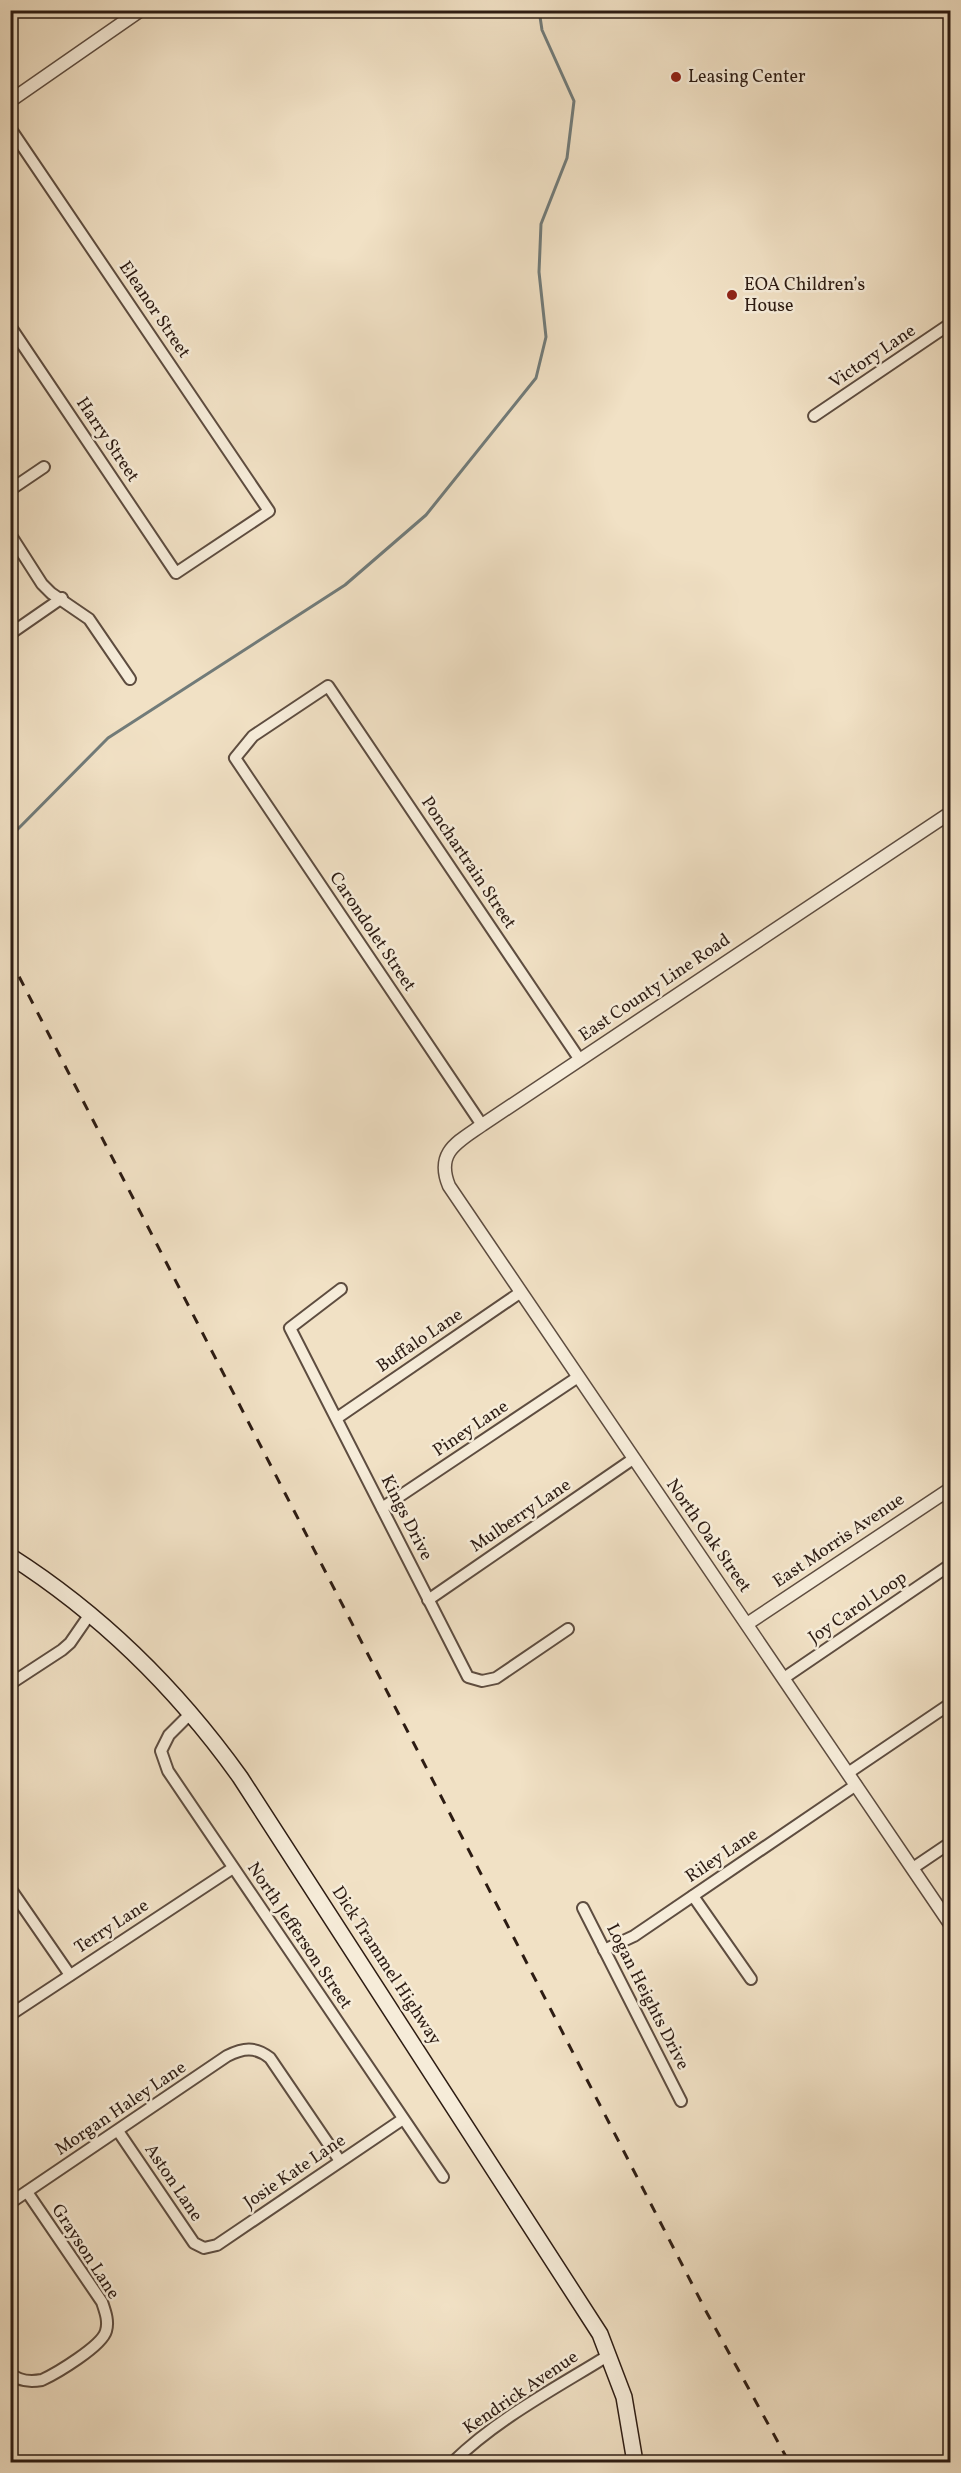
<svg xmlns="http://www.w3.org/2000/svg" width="961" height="2473" viewBox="0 0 961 2473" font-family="Vollkorn,serif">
  <rect width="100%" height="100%" fill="#f1e1c5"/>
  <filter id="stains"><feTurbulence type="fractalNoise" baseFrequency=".00333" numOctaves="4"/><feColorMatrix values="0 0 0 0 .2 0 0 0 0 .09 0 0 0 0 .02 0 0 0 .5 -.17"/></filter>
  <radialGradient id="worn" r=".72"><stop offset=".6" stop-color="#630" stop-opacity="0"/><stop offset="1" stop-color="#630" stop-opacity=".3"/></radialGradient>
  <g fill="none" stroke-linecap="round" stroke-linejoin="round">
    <path stroke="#717b79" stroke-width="3" d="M10,837L108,738L345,585L426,515L536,378L546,337L539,272L541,224L567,158L574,101L542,30L539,10"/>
    <g stroke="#5e4d40" stroke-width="14">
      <g id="minor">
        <path d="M10,128L269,511L176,573L10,326"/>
        <path d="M814,416L950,324"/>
        <path d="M10,490L44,467"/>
        <path d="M10,534L42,584L51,593L89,619L130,679"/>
        <path d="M10,634L62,598"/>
        <path d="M482,1125L235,758L253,736L328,686L580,1060"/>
        <path d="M341,1289L290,1328L468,1677L482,1681L496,1678L568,1629"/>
        <path d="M337,1418L521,1292"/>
        <path d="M382,1508L578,1377"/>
        <path d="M428,1600L633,1459"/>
        <path d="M784,1678L950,1565"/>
        <path d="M10,1684L62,1650L70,1643L90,1614"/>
        <path d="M191,1713L169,1735L161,1751L168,1771L443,2177"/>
        <path d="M848,1773L950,1704"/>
        <path d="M913,1868L950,1843"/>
        <path d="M10,1888L70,1975"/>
        <path d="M693,1896L751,1979"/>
        <path d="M583,1908L681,2101"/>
        <path d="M604,1950L634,1936L856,1785"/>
        <path d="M10,2015L233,1868"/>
        <path d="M118,2131L194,2243L204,2248L217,2245L403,2119"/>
        <path d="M10,2203L227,2056C243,2048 255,2046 270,2058L340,2161"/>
        <path d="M10,2372C18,2382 30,2382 42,2380C57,2373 102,2346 106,2331C109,2321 105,2311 102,2302L27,2192"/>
        <path d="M453,2462C498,2418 556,2388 609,2355"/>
      </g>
    </g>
    <g stroke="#5e4d40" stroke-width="15">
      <g id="tertiary">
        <path d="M10,101L141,10"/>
        <path d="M950,813L482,1125C458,1142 435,1152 449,1186L950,1924"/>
        <path d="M747,1624L950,1489"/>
      </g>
    </g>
    <g stroke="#2d1c13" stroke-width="18">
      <path id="secondary" d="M10,1556C101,1614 177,1689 240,1777L600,2334L624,2397L635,2462"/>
    </g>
    <use href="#minor" stroke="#f6ecd9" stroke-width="10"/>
    <use href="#tertiary" stroke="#f6ecd9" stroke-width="12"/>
    <use href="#secondary" stroke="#f6ecd9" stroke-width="15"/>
    <path stroke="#2d1c13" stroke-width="3" stroke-dasharray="10 10" stroke-linecap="butt" d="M10,959L707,2313L789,2462"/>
  </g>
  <g fill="#8f2418" stroke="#f6ecd9" stroke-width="2">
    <circle cx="676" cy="77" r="6"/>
    <circle cx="732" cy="295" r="6"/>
  </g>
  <g text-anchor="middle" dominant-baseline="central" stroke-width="5" stroke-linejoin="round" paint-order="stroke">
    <g font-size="18" fill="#2d1c13" stroke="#f6ecd9" text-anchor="start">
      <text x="688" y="77">Leasing Center</text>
      <text x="744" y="285">EOA Children’s<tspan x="744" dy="21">House</tspan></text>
    </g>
    <g font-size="18" fill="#2d1c13" stroke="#f6ecd9">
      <text transform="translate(154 310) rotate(56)">Eleanor Street</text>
      <text transform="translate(873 357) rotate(-34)">Victory Lane</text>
      <text transform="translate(107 440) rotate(56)">Harry Street</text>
      <text transform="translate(468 863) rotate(56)">Ponchartrain Street</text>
      <text transform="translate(372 932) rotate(56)">Carondolet Street</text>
      <text transform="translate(655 988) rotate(-34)">East County Line Road</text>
      <text transform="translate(420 1341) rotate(-34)">Buffalo Lane</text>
      <text transform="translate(471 1429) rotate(-34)">Piney Lane</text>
      <text transform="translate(521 1516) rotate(-34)">Mulberry Lane</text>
      <text transform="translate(406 1518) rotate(63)">Kings Drive</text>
      <text transform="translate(708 1536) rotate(55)">North Oak Street</text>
      <text transform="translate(839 1541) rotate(-34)">East Morris Avenue</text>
      <text transform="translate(858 1608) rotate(-34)">Joy Carol Loop</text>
      <text transform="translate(722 1856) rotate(-34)">Riley Lane</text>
      <text transform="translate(112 1927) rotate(-33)">Terry Lane</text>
      <text transform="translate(299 1936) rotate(56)">North Jefferson Street</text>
      <text transform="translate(386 1966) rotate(57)">Dick Trammel Highway</text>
      <text transform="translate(647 1997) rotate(63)">Logan Heights Drive</text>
      <text transform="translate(121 2109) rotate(-34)">Morgan Haley Lane</text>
      <text transform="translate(295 2172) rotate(-34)">Josie Kate Lane</text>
      <text transform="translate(173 2183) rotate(56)">Aston Lane</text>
      <text transform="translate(85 2252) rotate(57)">Grayson Lane</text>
      <text transform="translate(521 2393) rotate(-34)">Kendrick Avenue</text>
    </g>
  </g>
  <rect width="961" height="2473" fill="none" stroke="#f1e1c5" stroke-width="36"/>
  <rect x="12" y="12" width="937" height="2449" fill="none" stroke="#2d1c13" stroke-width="3"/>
  <rect x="18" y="18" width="925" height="2437" fill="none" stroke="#2d1c13" stroke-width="1.5"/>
  <rect width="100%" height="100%" filter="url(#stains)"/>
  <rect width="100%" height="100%" fill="url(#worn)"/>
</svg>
